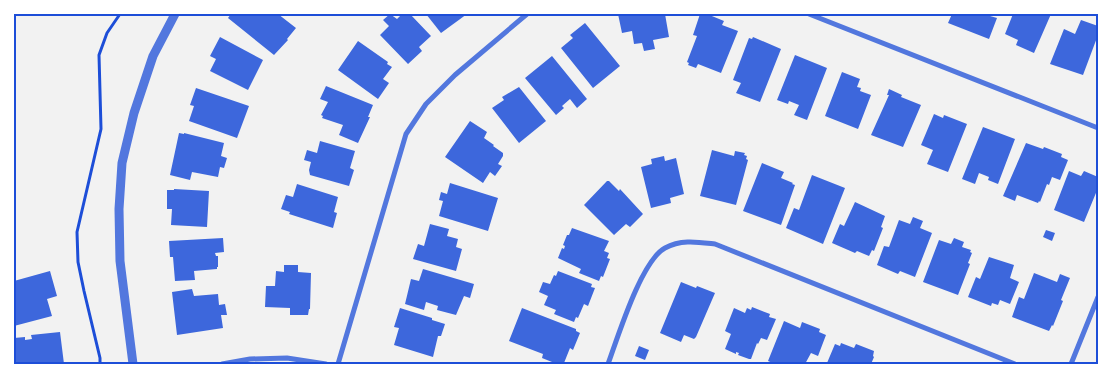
<svg xmlns="http://www.w3.org/2000/svg" width="1112" height="378" viewBox="0 0 1112 378" font-family="'Source Sans 3',sans-serif">
  <rect width="100%" height="100%" fill="#f2f2f2"/>
  <g fill="#3d67dc">
    <path d="M231,14H278L296,28L287,39L288,40L274,55L228,18Z"/>
    <path d="M390,14L397,19L402,14H410L431,36L419,47L422,51L408,64L380,35L389,26L383,20Z"/>
    <path d="M426,14H467L441,33Z"/>
    <path d="M618,14H665L669,37L653,40L655,49L644,51L642,43L634,44L632,31L622,33Z"/>
    <path d="M700,14L706,16L707,14L724,21L722,25L738,31L721,73L698,64L696,68L688,65L689,63L687,62L697,36L693,35Z"/>
    <path d="M952,14H991L990,16L997,18L989,39L948,23Z"/>
    <path d="M1013,14H1051L1034,53L1016,45L1018,40L1005,34Z"/>
    <path d="M1081,20L1098,26V35L1083,75L1050,64L1064,29L1075,34Z"/>
    <path d="M585,23L620,66L593,88L561,48L573,38L570,35Z"/>
    <path d="M220,37L263,60L248,90L210,71L216,59L210,56Z"/>
    <path d="M753,37L781,49L760,102L736,93L741,83L733,80L749,38L752,39Z"/>
    <path d="M358,41L388,62L387,64L392,67L383,79L389,83L378,99L338,70Z"/>
    <path d="M795,55L827,68L807,120L794,115L799,105L789,101L788,104L777,100Z"/>
    <path d="M552,56L587,99L577,108L570,99L562,106L564,108L556,115L525,78Z"/>
    <path d="M842,72L860,79L857,87L861,88L860,91L871,95L858,129L825,116Z"/>
    <path d="M326,86L373,105L368,117H370L358,143L339,135L343,125L322,118L323,116L321,115L328,102L320,99Z"/>
    <path d="M519,87L546,121L519,143L492,108L504,100L502,97Z"/>
    <path d="M196,88L249,106L237,138L189,121L194,106L190,105Z"/>
    <path d="M889,89L902,95L901,97L921,105L903,147L871,135L889,95H887Z"/>
    <path d="M934,114L943,118L944,115L967,124L948,172L927,164L933,150L921,145Z"/>
    <path d="M470,121L487,132L484,138L494,145L493,146L503,153V156L498,164L502,166L495,176L490,172L483,183L445,157Z"/>
    <path d="M983,127L1015,139L998,184L988,180L989,177L979,173L975,184L962,179Z"/>
    <path d="M179,133L184,134V133L224,143L221,156L227,158L224,168L220,167L218,177L192,172L190,180L170,175Z"/>
    <path d="M320,141L355,151L350,168L354,170L349,186L310,175L309,170L311,162L304,160L307,150L317,153Z"/>
    <path d="M1026,143L1043,149L1044,147L1062,154L1061,157L1068,160L1060,180L1052,177L1049,185L1047,184L1040,202L1039,201L1038,203L1017,195L1015,201L1003,196Z"/>
    <path d="M712,150L734,156L735,151L745,153L744,155L747,156L746,159L748,160L736,205L700,196Z"/>
    <path d="M664,156L665,161L676,158L684,194L670,198L671,203L651,208L641,167L652,164L651,159Z"/>
    <path d="M762,163L784,172L781,178L793,183L792,184L795,185L781,225L743,211Z"/>
    <path d="M1069,171L1081,176L1084,171L1098,177V188L1084,222L1054,210Z"/>
    <path d="M812,175L845,188L823,244L786,228L794,208L799,210Z"/>
    <path d="M607,181H609L619,191L620,189L643,214L630,227L626,224L614,235L584,205Z"/>
    <path d="M450,183L498,198L488,231L439,216L443,201L439,200L441,192L447,194Z"/>
    <path d="M297,184L338,197L334,212L337,213L333,228L289,214L290,212L281,209L286,195L293,197Z"/>
    <path d="M174,189L209,191L207,227L171,225L172,209H167V190H174Z"/>
    <path d="M855,202L885,216L881,227L883,228L874,251L872,250L869,256L857,251L855,253L832,243L840,224L844,226Z"/>
    <path d="M913,217L923,221L920,228L932,233L915,277L900,271L898,274L877,265L884,246L889,247L899,220L910,224Z"/>
    <path d="M430,224L449,229L447,236L458,239L456,247L462,249L456,271L413,259L418,244L424,246Z"/>
    <path d="M572,228L609,241L604,251L609,253L607,258L610,259L603,277L601,276L599,281L579,273L581,269L558,258L562,248L564,249L565,246L563,245L567,235H569Z"/>
    <path d="M1046,230L1055,233L1052,241L1043,237Z"/>
    <path d="M223,238L224,252L215,253L216,256H218V267H217V269L194,271L195,280L175,281L173,257H170L169,241Z"/>
    <path d="M954,238L964,242L962,247L971,250L970,252L972,253L968,263L970,264L958,295L923,282L939,240L951,244Z"/>
    <path d="M989,257L1014,265L1010,278L1019,282L1010,304L1000,300L998,305L992,303L991,306L968,297L976,277L980,279Z"/>
    <path d="M284,265H298V272L311,273L310,309H309L308,315H290V308L265,307L266,286H275L276,271L284,272Z"/>
    <path d="M423,269L474,284L470,298L464,296L456,315L437,310L438,306L426,302L424,310L405,304L411,279L419,281Z"/>
    <path d="M50,271L57,296L47,299L52,316L14,326V281Z"/>
    <path d="M558,271L592,284L591,287L595,288L588,306L584,304L578,318L576,317L574,322L554,314L556,310L544,305L548,296L539,292L543,282L550,284L554,275L556,276Z"/>
    <path d="M1034,273L1057,282L1060,274L1070,278L1061,300L1063,301L1053,326L1052,325L1049,331L1012,317L1019,297L1024,299Z"/>
    <path d="M681,282L696,288L697,286L715,293L696,337L694,339L684,335L681,342L660,333Z"/>
    <path d="M192,289L194,296L218,294L219,305L225,304L227,315H221L223,328L177,335L172,292Z"/>
    <path d="M752,307L770,314L769,317L776,319L767,340L761,338L758,344L757,343L751,359H749L738,355L739,353L736,352V354L725,349L731,334L725,331L734,308L745,313L747,308L751,310Z"/>
    <path d="M400,308L432,318V320L445,324L441,336H438L433,357L394,345L399,328L394,327Z"/>
    <path d="M522,308L576,329V331L580,333L573,350L570,348L564,363L557,364L542,358L543,354L509,341Z"/>
    <path d="M784,321L800,328L802,322L820,329L819,332L826,335L818,356L811,353L805,364H775L768,361Z"/>
    <path d="M60,332L64,364H14V338L25,337V340L32,339L31,335Z"/>
    <path d="M841,343L854,348L856,344L874,351L873,356L874,357L871,364L827,363L835,344L840,346Z"/>
    <path d="M639,346L649,350L645,360L635,356Z"/>
  </g>
  <g fill="none" stroke-linecap="round" stroke-linejoin="round">
    <path stroke="#1d4ed8" stroke-width="3" d="M100,364V358L84,291L78,262L77,232L101,129L99,55L107,33L120,14"/>
    <g stroke="#5277de" stroke-width="5">
      <path d="M809,14L1098,128"/>
      <path d="M222,364L250,359L287,358L326,364"/>
      <path d="M338,364L406,134L426,104L455,75L527,14"/>
      <path d="M608,364C618,337 641,261 665,248C681,239 698,242 715,244L1015,364"/>
      <path d="M1071,364L1098,297"/>
    </g>
    <path stroke="#5277de" stroke-width="9" d="M133,364L120,261L119,209L122,163L134,113L153,56L175,14"/>
  </g>
  <rect width="1112" height="378" fill="none" stroke="#ffffff" stroke-width="30"/>
  <rect x="15" y="15" width="1082" height="348" fill="none" stroke="#1d4ed8" stroke-width="2"/>
</svg>
